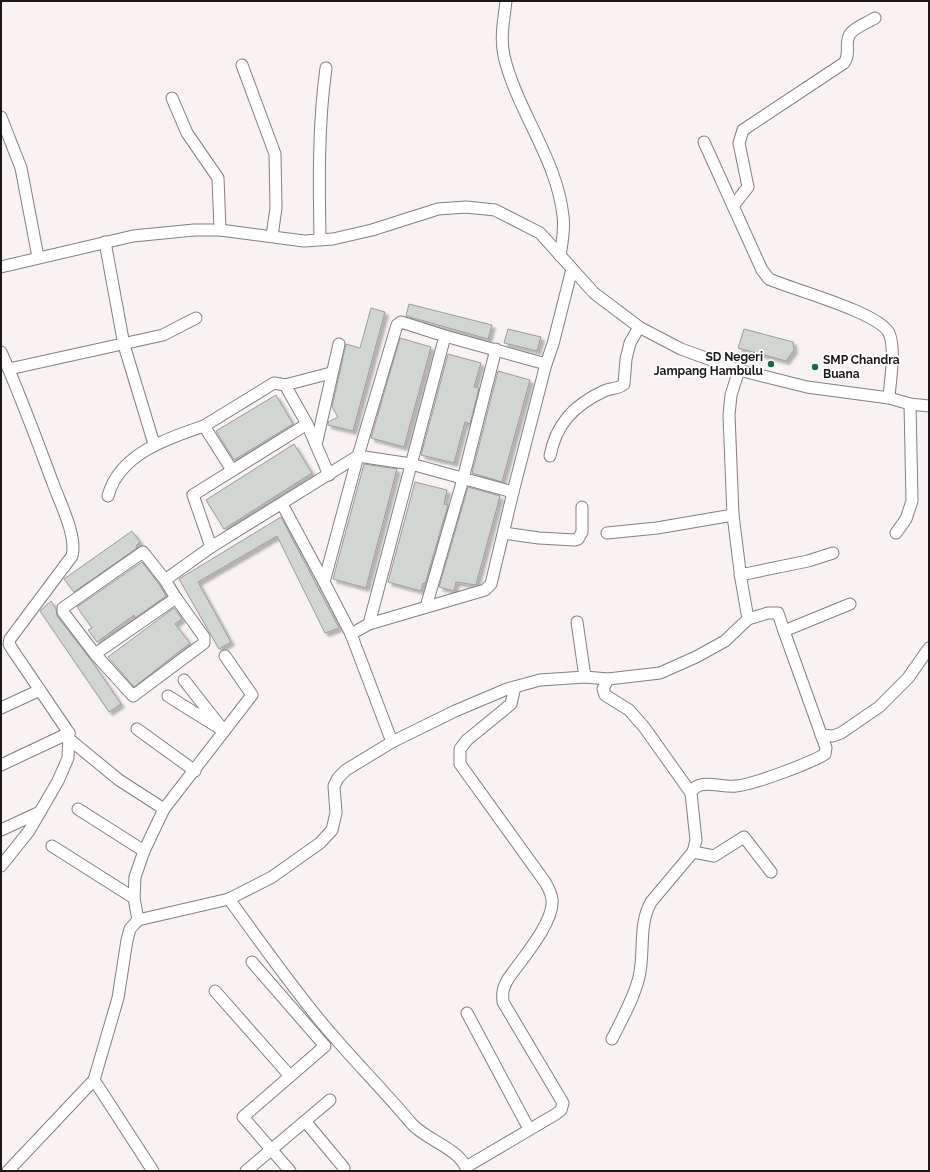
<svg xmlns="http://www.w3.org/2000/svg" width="930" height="1172" viewBox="0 0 930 1172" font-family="Raleway,sans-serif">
  <defs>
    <filter id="shadow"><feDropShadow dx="3.5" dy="3.5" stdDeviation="1" flood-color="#0004"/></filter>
  </defs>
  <rect width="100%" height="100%" fill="#f8f2f2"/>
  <g fill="#d1d6d3" stroke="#9a9e9b" filter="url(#shadow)">
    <path d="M409,304L492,325L488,339L406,316Z"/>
    <path d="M371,308L385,312L353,431L328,425V422L338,417L332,407L346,344L360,348Z"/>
    <path d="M508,329L541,337L537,351L504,343Z"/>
    <path d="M744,329L793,342L794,350L786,361L738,348Z"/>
    <path d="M400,338L431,347L404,447L371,438Z"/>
    <path d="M448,354L481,363L474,387L479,388L470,424L465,422L454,463L421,455Z"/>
    <path d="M498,371L530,380L502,482L472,473Z"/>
    <path d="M276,395L293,424L234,460L216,431Z"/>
    <path d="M294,444L312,473L224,529L206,500Z"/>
    <path d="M364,464L397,469L366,588L333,579Z"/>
    <path d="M415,482L447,490L444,504L448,505L425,584L423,583L421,591L388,582Z"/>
    <path d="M468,487L500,496L476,585L456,582L454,591L439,587Z"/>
    <path d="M281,517L339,628L325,633L277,536L198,582L231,642L219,649L179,579Z"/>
    <path d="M132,531L140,542L136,546L137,548L74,592L64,579Z"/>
    <path d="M142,562L159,584L166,596L135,618L134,615L97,642L88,630L92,628L77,607Z"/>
    <path d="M51,601L56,609L57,616L91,660L121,704L109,712L40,611Z"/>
    <path d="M174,608L182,619L175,624L190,643L134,687L108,657Z"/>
  </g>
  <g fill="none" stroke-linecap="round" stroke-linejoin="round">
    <g stroke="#84807f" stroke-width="13">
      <g id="minor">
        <path d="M506,1C504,19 500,38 504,56C517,111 557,159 563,216C565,229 562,243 560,256"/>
        <path d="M242,65L275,154L276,208L272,236"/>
        <path d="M172,98L187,133L218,178L220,230"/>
        <path d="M1,117L21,168L38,257"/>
        <path d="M704,142L762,270L769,279C794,290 878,312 889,333C896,349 890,381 889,398"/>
        <path d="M733,206L748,187L739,143L743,130L844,63C851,54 844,43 850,34C855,27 867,23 875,18"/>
        <path d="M320,239C319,183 318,125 326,68"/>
        <path d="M105,242L124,345L154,444"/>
        <path d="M1,267L133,236L194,230H220L304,241L333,239L372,230L438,209L466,207L495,210L540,233L594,293L639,327L681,349L739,370L807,387L889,398L910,404L929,406"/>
        <path d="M1,352C21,396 37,441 54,486C61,505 77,536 72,556L10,639L9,644L14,652L69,733L68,758L58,781L29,831L1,866"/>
        <path d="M9,369L163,335L196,318"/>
        <path d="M739,370L731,395L729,415L733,515L741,579L748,619"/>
        <path d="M285,385L331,373"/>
        <path d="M316,445L339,344"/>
        <path d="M550,456C556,424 574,405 604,391C611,388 619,389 624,384L626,359L630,343L639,327"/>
        <path d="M232,470L204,426L274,383L285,385L307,424L329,475"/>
        <path d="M108,496C119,454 168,438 204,426"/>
        <path d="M282,504L324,582"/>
        <path d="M504,533L539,538L575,540L578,539L582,532V507"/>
        <path d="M607,533L657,528L733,515"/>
        <path d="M896,533L906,519L912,501L910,404"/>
        <path d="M211,547L193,495L307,424"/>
        <path d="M740,575L808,561L833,553"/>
        <path d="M165,580L143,552L63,608V612L95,654L133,696L204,643V637L176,598L165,580L211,547L358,456L397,325L401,322L445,336L546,364L553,344L572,269"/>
        <path d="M426,607L463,479L496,349"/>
        <path d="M577,622L585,677"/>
        <path d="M369,624L445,336"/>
        <path d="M351,634L369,624L485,590L491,584L513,492"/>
        <path d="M95,654L176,598"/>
        <path d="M608,679L603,689L605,695L629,710L644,727L691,793"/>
        <path d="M168,696L224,731L184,680"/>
        <path d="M1,708L40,690"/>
        <path d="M137,729L195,771"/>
        <path d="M821,735L833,736L841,733L879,707L908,678L929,648"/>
        <path d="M69,739L119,780L164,809L144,851L135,877L134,898"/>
        <path d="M392,742L351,634L324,582L358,456L411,464L513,492L546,364"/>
        <path d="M1,765L69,733"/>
        <path d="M78,809L144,851"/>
        <path d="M164,809L252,695L225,656"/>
        <path d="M1,830L40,812"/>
        <path d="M52,846L134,898L138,920"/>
        <path d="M693,852L714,856L744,837L771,872"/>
        <path d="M229,899C258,939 287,980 318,1018C347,1054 381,1087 411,1123C425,1140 462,1149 467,1171"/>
        <path d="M252,962L325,1046L243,1117L290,1171"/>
        <path d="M215,991L290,1076"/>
        <path d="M467,1013L529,1129"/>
        <path d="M612,1039C622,1019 634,998 639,977C645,952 638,925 651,902L693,852L696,840L691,793C698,777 721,788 736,786C752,785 811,763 825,754L826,748L784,631"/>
        <path d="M94,1080L153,1171"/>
        <path d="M305,1121L344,1168"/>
        <path d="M466,1167L556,1114L561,1110L563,1103L503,1002C502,992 503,988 508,979C521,960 555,922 552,899C551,893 548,887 545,882L460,764V749L467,740L511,704L515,687"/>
        <path d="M8,1171L94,1080L118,998L127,940L130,929L138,920L229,899L272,877L320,843L332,830L336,813L334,786L338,778L346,770L392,742L455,711L507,689L540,680L585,677L608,679L660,673L696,657L725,641L748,619L768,613H778L784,631L850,604"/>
        <path d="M246,1171L330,1100"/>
      </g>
    </g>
    <use href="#minor" stroke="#fff" stroke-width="11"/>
  </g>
  <g fill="#106e42" stroke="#fff" stroke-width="1.5">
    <circle cx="771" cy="364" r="4"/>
    <circle cx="815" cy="367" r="4"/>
  </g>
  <g text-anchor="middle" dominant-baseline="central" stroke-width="3.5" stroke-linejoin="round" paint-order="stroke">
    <g font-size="12" font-weight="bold" fill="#1a1818" stroke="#fff" text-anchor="end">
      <text x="763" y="357">SD Negeri<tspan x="763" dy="14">Jampang Hambulu</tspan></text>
      <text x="823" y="360" text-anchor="start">SMP Chandra<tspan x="823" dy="14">Buana</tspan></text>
    </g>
  </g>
  <rect width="930" height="1172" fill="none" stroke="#1a1818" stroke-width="4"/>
</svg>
